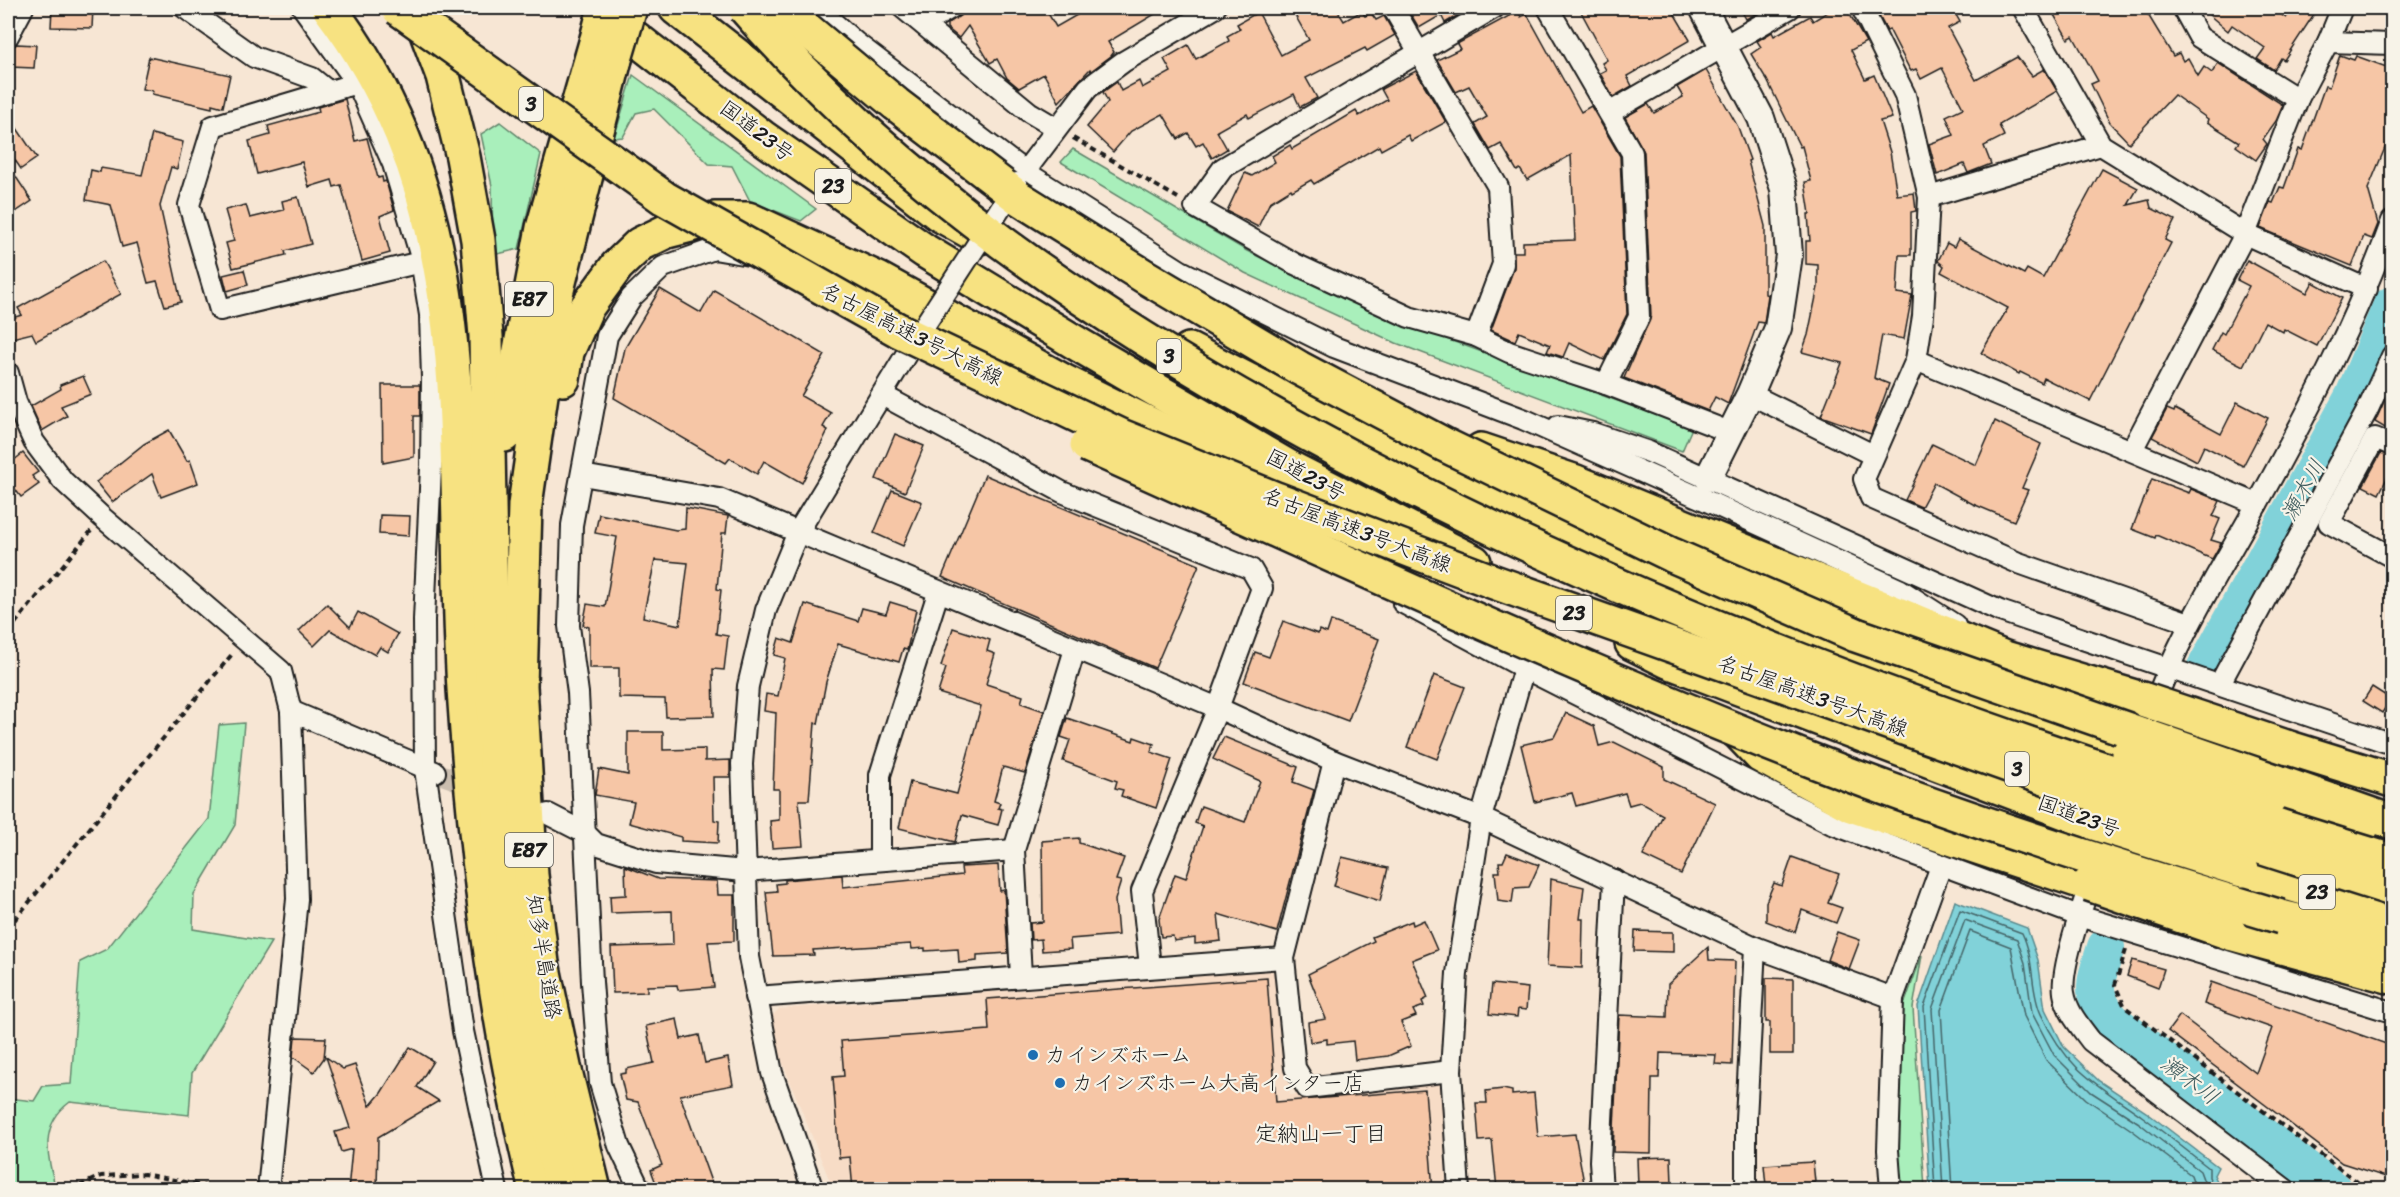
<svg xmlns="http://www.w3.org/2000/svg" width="2400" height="1197" viewBox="0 0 2400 1197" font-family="Sriracha,'Klee One',sans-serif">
  <rect width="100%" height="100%" fill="#f7e6d4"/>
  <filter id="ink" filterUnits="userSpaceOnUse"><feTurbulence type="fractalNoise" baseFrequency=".0167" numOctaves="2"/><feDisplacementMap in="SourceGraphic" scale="12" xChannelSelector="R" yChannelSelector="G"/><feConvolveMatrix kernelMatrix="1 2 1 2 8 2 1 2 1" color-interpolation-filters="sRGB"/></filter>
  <g filter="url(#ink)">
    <path fill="#f7dcc6" d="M1271,970L1278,976L1290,1095L1441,1083L1446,1189H833L768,1026L771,1017L779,1009Z"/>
    <g fill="#a9efbb" stroke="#62866c" stroke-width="1.5">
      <path d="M633,75L816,209L801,221L750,201L732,166L709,164L654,109L636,113L623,137L614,138Z"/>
      <path d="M500,122L541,154L519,249L493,255L492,186L481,134Z"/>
      <path d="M1073,149L1247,251L1372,312L1692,428L1682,451L1396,343L1245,273L1061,162Z"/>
      <path d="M244,723L235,825L194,894L193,929L271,942L192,1073L189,1115L70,1102C39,1125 47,1156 56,1189H8V1098L34,1101L43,1086L71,1084L80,962L107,949L209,819L219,725Z"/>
      <path d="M1922,955L1913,1008L1925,1189L1900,1190L1897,1149L1904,1005Z"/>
    </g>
    <path fill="#81d2d9" stroke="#59898d" stroke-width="1.5" d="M1955,901L2027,928L2038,960L2045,1009L2064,1047L2099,1081L2146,1112L2218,1167L2214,1175L2221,1189H1930L1918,1006Z"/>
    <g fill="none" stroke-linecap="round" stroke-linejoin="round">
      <g stroke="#446568" stroke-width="1.5">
        <path d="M1935,1190L1924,1007L1960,910L2022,933C2035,960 2030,991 2041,1014C2067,1070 2095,1083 2143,1117C2165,1133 2187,1151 2209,1168V1177L2215,1190"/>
        <path d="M1943,1190L1932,1009L1965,920L2017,939L2025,963L2032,1013L2054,1055L2091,1092L2139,1123L2200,1171L2207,1190"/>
        <path d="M1952,1190L1941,1010L1970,931L2011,947L2024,1016L2046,1060L2086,1099L2133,1131L2191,1175L2196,1190"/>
      </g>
      <g stroke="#81d2d9" stroke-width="38">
        <path d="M2204,671L2354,396L2392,305"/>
        <path d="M2106,947C2096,981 2087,993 2113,1022L2333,1190"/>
      </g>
    </g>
    <g fill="#f6c6a6" stroke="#1c1c1c" stroke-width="1.5" fill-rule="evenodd">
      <path d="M52,8H93L92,28L51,27Z"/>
      <path d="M972,8H1045L1056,27L1089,8H1165L1108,42L1114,52L1111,56L1091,71L1090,69L1059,102L1044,74L1019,88L1007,78L997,59L990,63L968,26L959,38L947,28V24Z"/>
      <path d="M1291,8H1336L1344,21L1362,11L1365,16L1371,13L1376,20L1384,16L1395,35L1367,51L1365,48L1306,78L1317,98L1300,107L1294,94L1249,118L1247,114L1217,131L1227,149L1212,158L1203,142L1196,146L1188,133L1178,139L1163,114L1131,131L1113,152L1087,127L1108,102L1103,92L1117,82L1121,91L1139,81L1142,88L1171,72L1164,59L1188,45L1196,59L1229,41L1227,36L1240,29L1237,24L1258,12L1281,55L1309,40Z"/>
      <path d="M1407,8H1466L1467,10L1445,23L1441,15L1419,28Z"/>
      <path d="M1579,8H1671L1690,40L1627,76L1632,86L1613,97L1600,73L1606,70L1602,63L1607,60Z"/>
      <path d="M1740,8H1759L1761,11L1746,19Z"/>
      <path d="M1834,8H1846L1866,42L1851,50L1865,79L1874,75L1892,118L1880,121L1890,152L1897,195L1914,193L1916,211L1911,212V255H1899L1897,293L1912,295L1904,339L1882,335L1874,378L1889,384L1871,434L1821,416L1842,363L1802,352L1808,335L1818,287V265L1806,264V241H1810L1808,214H1810L1805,182L1811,181L1802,146L1800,147L1767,80L1751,54L1761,47L1757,41L1772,32L1774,36L1810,16L1813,21Z"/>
      <path d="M1891,8H1952L1960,22L1948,28L1976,80L2017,57L2032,76L2044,69L2057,91L1999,125L2004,136L1984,146L1991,164L1968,173L1964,164L1937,175L1929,144L1954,135L1946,116L1963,108L1942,68L1921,79L1916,69L1911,71L1909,68L1889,29L1887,31L1878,14Z"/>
      <path d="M2050,8H2144L2173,56L2179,53L2183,61L2188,58L2198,76L2204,67L2212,73L2218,63L2283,105L2276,121L2263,139L2267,144L2256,160L2236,146L2239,142L2207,122L2208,119L2174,95L2129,143L2110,123L2091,84L2098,81L2073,36L2068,39Z"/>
      <path d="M2201,8H2271L2286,18L2293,8H2318L2284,60L2281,58L2274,70L2257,59L2265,48L2232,25L2228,31Z"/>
      <path d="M1518,11L1521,17L1527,14L1581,112L1591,106L1620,156L1627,314L1604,360L1569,343L1563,357L1547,352L1550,345L1519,332L1515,341L1491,330L1514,268V252H1523V242L1575,240L1571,155L1527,180L1520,169L1517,171L1501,144L1490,150L1475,124L1487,117L1469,86L1456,92L1437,60L1460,49L1457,44Z"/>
      <path d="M17,44L36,45L34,68L10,67L11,47Z"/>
      <path d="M2340,55L2354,60L2356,56L2392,69V131L2368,189L2378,224L2372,239L2364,236L2352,266L2260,228L2270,202L2273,203L2280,187L2284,188L2298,149L2302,150L2325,86L2329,87Z"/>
      <path d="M149,57L230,75L223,107L212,104V108L152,94L153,91L142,89Z"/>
      <path d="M1706,70L1738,127L1750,160L1748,161L1765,226V294L1768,295L1764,323L1758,322L1728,404L1715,397L1708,411L1624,378L1651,316L1644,152L1625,117L1648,104L1654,113L1683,97L1677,87Z"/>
      <path d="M1416,71L1446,122L1411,141L1408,135L1381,150L1379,146L1314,184L1311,180L1292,191L1291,189L1270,202L1258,227L1227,211L1245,173L1252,176L1275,162L1272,156L1290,145L1292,149L1356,111L1359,116L1387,100L1381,89Z"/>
      <path d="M345,99L355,141L367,138L378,178L382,177L383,182L386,181L394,210L380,216L390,253L362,261L341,185L334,187L332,180L309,187L302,162L257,174L249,141L270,135L268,126L319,112L318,107Z"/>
      <path d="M8,115L37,158L21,169L8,150Z"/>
      <path d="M152,134L183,142L177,169L171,167L160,206L181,302L165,306L157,281L148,283L137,243L122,247L111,205L86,200L91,170L100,172L101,168L142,175Z"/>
      <path d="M8,165L32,201L8,217Z"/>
      <path d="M2102,169L2138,188L2128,205L2149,200L2151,208L2175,220L2165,240L2171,243L2090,401L2044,378L2042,383L2020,372L2019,374L1981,353L2008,308L1941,272L1944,266L1938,261L1947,243L1954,247L1958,239L2024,274L2027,269L2043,278Z"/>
      <path d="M298,197L311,244L285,251L286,255L233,268L226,243L234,241L225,210L246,205L250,218L284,210L282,201Z"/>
      <path d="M2247,260L2307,293L2313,282L2342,298L2317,346L2284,329L2283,332L2265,322L2243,366L2212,350L2221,332L2224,334L2249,286L2237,280Z"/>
      <path d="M103,261L121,294L36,341L32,333L8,339V319L22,315L18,308Z"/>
      <path d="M244,270L248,285L227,291L223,275Z"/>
      <path d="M660,289L701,313L714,290L825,355L801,396L831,413L823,427L828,430L802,483L764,461L757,474L730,458L726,463L614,398L625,348Z"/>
      <path d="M83,376L91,394L61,406L67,416L42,431L31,406L61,389L60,385Z"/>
      <path d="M2392,384V432L2375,422Z"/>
      <path d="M382,385H420V416H414V457L383,463Z"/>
      <path d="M2237,402L2268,418L2243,466L2204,446L2197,461L2152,437L2167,409L2174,412L2175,409L2221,434Z"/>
      <path d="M1995,421L2041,444L2022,488L2028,490L2014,521L1973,504L1934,483L1921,507L1905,500L1932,444L1976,465Z"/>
      <path d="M169,430L187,461L190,460L198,483L161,497L152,474L112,502L96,482L144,444Z"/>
      <path d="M895,434L924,446L905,492L876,479Z"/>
      <path d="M23,453L38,472L32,476L39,484L21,497L8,480V465Z"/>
      <path d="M2381,453L2392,457V468L2379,494L2363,486Z"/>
      <path d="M985,475L1199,565L1155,668L942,577Z"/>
      <path d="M2152,479L2189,493L2191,489L2220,501L2213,516L2220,519L2211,540L2221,543L2212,559L2156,535L2155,538L2132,529Z"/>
      <path d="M892,490L922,502L903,546L874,533Z"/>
      <path d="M686,508L728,516L726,533H722L717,589L721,590L716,634L728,636L724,670L713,669L714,716L666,717L665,699L619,698V668H589V627L583,625L587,604L605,607L617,537L595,533L599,514L676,530L685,529ZM655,560L688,563L680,625L643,617Z"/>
      <path d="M380,515L410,516L409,536L379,534Z"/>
      <path d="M890,602L916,610L907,650L903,649L899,662L838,644L826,682L818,724L815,723L809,800H799L803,846L772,848L770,821L779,820V789H773L776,713L764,711L766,694L778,696L785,658L774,655L779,638L793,643L805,604L858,621L862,608L886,614Z"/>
      <path d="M327,604L350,627L358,612L398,634L388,652L380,647L375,655L330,630L314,646L299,631Z"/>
      <path d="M1283,621L1318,634L1319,630L1327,633L1331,621L1379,639L1348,721L1244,682L1255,652L1269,657Z"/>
      <path d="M953,628L990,640L987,651L995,654L986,684L1023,696L1021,703L1044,711L1025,773L1003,767L994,801L1000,803L998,808L1002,809L998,825L962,815L955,842L899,828L910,782L957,794L981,706L938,693L946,668L941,666Z"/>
      <path d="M1434,675L1465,687L1437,759L1407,747Z"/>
      <path d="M2372,687L2391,699L2382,713L2363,701Z"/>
      <path d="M1566,713L1594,726L1599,746L1614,742L1664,767V779L1715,803L1681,874L1643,856L1663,815L1640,802L1629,805L1625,793L1576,806L1572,793L1535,802L1521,745L1554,737Z"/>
      <path d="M1067,718L1133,741L1134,737L1154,744L1151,752L1172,759L1156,808L1121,796L1123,790L1115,788L1117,781L1063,761L1070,740L1061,737Z"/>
      <path d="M628,732H663V750L705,749V761L730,760V777H713L714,820L719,821L718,843L681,841V837L629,823L634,802L595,795L599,769L628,775Z"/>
      <path d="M1224,737L1298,767L1293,782L1314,790L1277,932L1218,914L1221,941L1195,944V938L1174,941L1173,936L1161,937L1159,919L1175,874L1186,878L1203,826L1195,823L1201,806L1245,822L1260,781L1213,759Z"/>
      <path d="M1079,838V843L1124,858L1116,880L1121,881L1115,900L1118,935L1070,939L1071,949L1042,951L1041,939L1031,940L1030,923L1043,922L1042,841Z"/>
      <path d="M1507,853L1539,865L1529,887L1514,888L1512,903L1498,901L1495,872H1500L1499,862H1503Z"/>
      <path d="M1342,857L1388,868L1380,901L1334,886Z"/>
      <path d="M1792,857L1839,874L1828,903L1842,908L1836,923L1802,910L1795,932L1766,921V902L1774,883L1782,886Z"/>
      <path d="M998,865L1000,891L1004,890L1008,953L977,955V961L959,963L958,949L925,951V948L912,949L911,944L813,950L814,955L773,956L766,892L777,891L776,884L785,883V880L842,875L843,887L962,875L961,867Z"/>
      <path d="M625,866L658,879L717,881L718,895H734V941L708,942L714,987L678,990L677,985L647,986V992L613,993L611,947L673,945L672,911L611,913L610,896L626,895Z"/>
      <path d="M1551,879L1584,887L1580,919H1583L1582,968L1547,966Z"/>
      <path d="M1424,920L1437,950L1412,960L1428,998L1422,1001L1424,1006L1413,1010L1416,1016L1401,1022L1411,1046L1388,1056L1355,1060L1353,1041L1327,1044V1039L1310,1042L1308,1022L1326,1019L1308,974L1374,941L1372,937L1412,921L1413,925Z"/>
      <path d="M1635,931L1673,932V952L1634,951Z"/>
      <path d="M1837,932L1860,940L1849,969L1827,960Z"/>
      <path d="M1708,947L1709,960L1735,961L1732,1065L1715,1064L1716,1055L1660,1053L1659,1078H1652L1651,1153L1613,1152L1619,1015L1667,1017L1668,984Z"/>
      <path d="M2132,960L2164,969L2158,988L2127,976Z"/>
      <path d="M1267,978L1276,1102L1425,1090L1433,1190H853L850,1157L839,1158L833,1077L844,1076L841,1041L989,1030L987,999Z"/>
      <path d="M1766,978L1793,979V1054H1770V1022H1766Z"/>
      <path d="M2211,982L2392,1046V1179L2342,1163L2168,1031L2180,1015L2256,1073L2272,1028L2204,1004Z"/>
      <path d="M1492,984L1528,988L1526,1010L1518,1009L1517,1017L1489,1014Z"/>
      <path d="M677,1019L681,1039L699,1035L705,1063L728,1058L733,1085L680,1095L714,1190H661L657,1186L651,1170L662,1165L638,1102L626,1100L620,1074L626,1073V1069L654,1063L646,1026Z"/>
      <path d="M295,1037L326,1038L324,1058L314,1072L293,1057Z"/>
      <path d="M410,1047L433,1061L417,1087L439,1101L378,1137L377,1190H348L352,1149L341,1152L335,1132L350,1128L326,1057L343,1069L355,1065L370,1106L381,1093Z"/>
      <path d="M1503,1089L1512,1091V1095L1534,1093L1538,1137L1575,1134L1584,1183L1497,1189L1492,1140L1479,1141L1476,1103H1487L1486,1091Z"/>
      <path d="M1671,1157L1672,1184L1638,1185L1637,1158Z"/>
      <path d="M1813,1162L1815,1182L1811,1183L1812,1190H1773V1186H1766L1764,1165Z"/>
    </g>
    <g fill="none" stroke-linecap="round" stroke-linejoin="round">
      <path stroke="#cbbeaf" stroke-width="20" stroke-dasharray="20 10" stroke-linecap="butt" d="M437,773L478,788"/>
      <g stroke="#1c1c1c" stroke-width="24">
        <g id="minor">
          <path d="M185,8L254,57L312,78L328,91"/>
          <path d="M303,8L357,83L393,164L420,254L430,315L432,378L431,467L424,620L425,769L463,1031L497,1190"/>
          <path d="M817,8L855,42L1024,171L1181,271L1334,347L1523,419L1716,505L1899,589L1955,625"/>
          <path d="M903,8L1029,112L1056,128"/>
          <path d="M1393,8L1498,187L1503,264L1476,336"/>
          <path d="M1494,8L1223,168L1195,207L1295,264L1409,317L1476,336L1509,352L1606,384L1732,433"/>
          <path d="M1548,8L1632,153L1639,317L1606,384"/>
          <path d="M1862,8L1905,95L1929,197L1923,316L1916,360L1864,479L1871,498L2016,562L2189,623"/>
          <path d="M2023,8L2101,145L2245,234L2367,289"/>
          <path d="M2183,8L2199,37L2298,99"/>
          <path d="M924,24L951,8"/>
          <path d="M8,36L23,8"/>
          <path d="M2328,42L2342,8"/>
          <path d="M357,83L213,126L189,205L220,310L421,262"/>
          <path d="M1609,113L1790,8"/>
          <path d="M1020,178L1088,88L1123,62L1215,8"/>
          <path d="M1929,197L2101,145"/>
          <path d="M1916,360L2257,504"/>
          <path d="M8,373L16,402L34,442L63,481L103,518L281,671L291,711L297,899L268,1190"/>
          <path d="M1750,394L1873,455"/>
          <path d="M882,395L1062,492L1251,569L1262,588L1218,708L1142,891L1150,967"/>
          <path d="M1558,426L1593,433L1649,452L2000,611L2392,744"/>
          <path d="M2392,445L2375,438L2329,523L2392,557"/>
          <path d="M2132,450L2245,234L2298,99L2328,42L2392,44"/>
          <path d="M582,475L719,499L1218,708L1334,761L1481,818L1755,947L1893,998"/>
          <path d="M1403,603L1524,668L1832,824L2079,916L2392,1012"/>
          <path d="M2219,685L2367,411L2392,356"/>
          <path d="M291,711L435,772"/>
          <path d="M2151,713C2178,636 2221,569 2260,499C2310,409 2357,318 2392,221"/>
          <path d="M1334,761L1284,958L1295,1068L1307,1088L1451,1071"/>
          <path d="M548,814L585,833L596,844L656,863L745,871L1014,850"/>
          <path d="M880,859V775L938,593"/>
          <path d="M2093,876C2084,901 2060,969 2064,993C2067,1012 2080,1026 2091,1041L2286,1190"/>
          <path d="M1021,976L1014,850L1075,649"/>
          <path d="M755,997L1284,958"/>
          <path d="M640,1190L619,1146L600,1083L592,982L578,693L569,626L572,525L607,336L631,298L663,267L714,249L749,255"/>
          <path d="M813,1190L772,1073L749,957L742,764L748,686L766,610L798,532L921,330"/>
          <path d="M1459,1190L1451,1071L1457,973L1481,818L1524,668"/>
          <path d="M1602,1190L1600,1161L1614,880"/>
          <path d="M1746,1190V1119L1755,947"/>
          <path d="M1891,1190L1888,1150L1893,998L1941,866"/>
        </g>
      </g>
      <g stroke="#1c1c1c" stroke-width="30">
        <path id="tertiary" d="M1703,8L1761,118L1784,189L1789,255L1778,328L1750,394L1708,478"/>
      </g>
      <g stroke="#1c1c1c" stroke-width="38">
        <g id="trunk">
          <path d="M676,8L939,214L980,237"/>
          <path d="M603,13L762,137L925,251L1081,346L1290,468L1474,562"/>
          <path d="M1189,350L1455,487L1802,632L2129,753"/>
          <path d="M1481,450L1576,482L2005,658L2145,700"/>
          <path d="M1632,643L1668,661L2094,823"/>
          <path d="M1739,733L1761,756L1851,805L2089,884"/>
          <path d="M2286,747L2392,780"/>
          <path d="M2269,799L2362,827"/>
          <path d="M2242,870L2392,914"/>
          <path d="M2230,933L2392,977"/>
        </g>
      </g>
      <g stroke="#1c1c1c" stroke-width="38">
        <g id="motorway">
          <path d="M329,8C486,216 449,445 464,689C475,857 496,1025 536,1190"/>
          <path d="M419,12L443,76L463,157L478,240L486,336L492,670L500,840L508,919L538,1087L563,1190"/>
          <path d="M563,379L567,352L587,307L617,266L640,244L667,231L714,219H748L878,279L1063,381L1242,470L1290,468"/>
          <path d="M504,435L543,228L597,39"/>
          <path d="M2275,781L2392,822"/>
          <path d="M2281,917L2392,944"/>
          <path d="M594,1190L564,1067L542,963L531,875L520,686L525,505L536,429L556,294L615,59"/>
        </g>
      </g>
      <g stroke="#1c1c1c" stroke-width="4" stroke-dasharray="6 4.5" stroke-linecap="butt">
        <path d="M1073,138L1178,198"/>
        <path d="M8,632L91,531"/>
        <path d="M8,928L233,653"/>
        <path d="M2126,950L2115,985L2125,1007L2368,1190"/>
        <path d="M70,1190L101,1176L144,1174L225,1190"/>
      </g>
      <use href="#minor" stroke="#f7f3e8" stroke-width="20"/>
      <use href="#tertiary" stroke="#f7f3e8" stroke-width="26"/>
      <use href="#trunk" stroke="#f7e281" stroke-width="33"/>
      <use href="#motorway" stroke="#f7e281" stroke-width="33"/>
      <g stroke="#1c1c1c" stroke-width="24" stroke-linecap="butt">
        <path id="minor-bridge" d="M926,323L1017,183"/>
      </g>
      <g stroke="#1c1c1c" stroke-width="38" stroke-linecap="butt">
        <g id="trunk-bridge">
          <path d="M2145,700L2286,747"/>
          <path d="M2129,753L2269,799"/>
          <path d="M2094,823L2242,870"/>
          <path d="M2089,884L2230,933"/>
        </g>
      </g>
      <g stroke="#1c1c1c" stroke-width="38" stroke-linecap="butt">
        <g id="motorway-bridge">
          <path d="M398,8L664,198L898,330L1121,436L1276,499L1494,582L2053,781L2392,889"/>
          <path d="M745,8C900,187 1099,320 1306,433C1649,621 2019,747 2392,861"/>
          <path d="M781,8L896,104L1019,198L1144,276L1299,368L1445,445L1672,555L1856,635L2275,781"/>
          <path d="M597,39L605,8"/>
          <path d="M615,59L630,8"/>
          <path d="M1087,445C1327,553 1570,666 1816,762C1968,821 2124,870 2281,917"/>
        </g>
      </g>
      <use href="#minor-bridge" stroke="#f7f3e8" stroke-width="20"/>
      <use href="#trunk-bridge" stroke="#f7e281" stroke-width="33"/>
      <use href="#motorway-bridge" stroke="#f7e281" stroke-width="33"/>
    </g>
  </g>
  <g fill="#1f6fb2" stroke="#f7f3e8" stroke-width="2">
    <circle cx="1033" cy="1055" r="6"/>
    <circle cx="1060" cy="1083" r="6"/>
  </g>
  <g text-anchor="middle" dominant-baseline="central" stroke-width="4.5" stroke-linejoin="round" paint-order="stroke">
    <g fill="#f7f3e8" stroke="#5e5c59" stroke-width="1.5">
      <rect x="519" y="87" width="24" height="34" rx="4.5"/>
      <rect x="815" y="169" width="36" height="34" rx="4.5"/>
      <rect x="505" y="282" width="48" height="34" rx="4.5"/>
      <rect x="1157" y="339" width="24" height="34" rx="4.5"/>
      <rect x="1556" y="596" width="36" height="34" rx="4.5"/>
      <rect x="2005" y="752" width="24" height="34" rx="4.5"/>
      <rect x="505" y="833" width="48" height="34" rx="4.5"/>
      <rect x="2299" y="875" width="36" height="34" rx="4.5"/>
    </g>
    <g font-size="20" font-weight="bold" fill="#1c1c1c">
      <text x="531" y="104">3</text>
      <text x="833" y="186">23</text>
      <text x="529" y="299">E87</text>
      <text x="1169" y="356">3</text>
      <text x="1574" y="613">23</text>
      <text x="2017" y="769">3</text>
      <text x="529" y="850">E87</text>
      <text x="2317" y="892">23</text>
    </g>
    <g font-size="21" fill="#1c1c1c" stroke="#f7f3e8">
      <text transform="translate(757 131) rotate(37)">国道23号</text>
      <text transform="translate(912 334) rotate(27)">名古屋高速3号大高線</text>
      <text transform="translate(1306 475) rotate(28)">国道23号</text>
      <text transform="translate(1357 530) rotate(21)">名古屋高速3号大高線</text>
      <text transform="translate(1813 696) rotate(20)">名古屋高速3号大高線</text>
      <text transform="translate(2079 816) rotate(20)">国道23号</text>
      <text transform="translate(544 957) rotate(81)">知多半島道路</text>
    </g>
    <g font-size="21" fill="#1c1c1c" stroke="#f7f3e8" text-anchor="start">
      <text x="1045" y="1055">カインズホーム</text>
      <text x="1072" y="1083">カインズホーム大高インター店</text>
    </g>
    <g font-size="22" font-style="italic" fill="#3f5c5e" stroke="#f7f3e8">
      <text transform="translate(2303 490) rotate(-61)">瀬木川</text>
      <text transform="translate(2190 1080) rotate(37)">瀬木川</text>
    </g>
    <g font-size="22" fill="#1c1c1c" stroke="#f7f3e8">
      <text x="1321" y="1133">定納山一丁目</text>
    </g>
  </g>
  <rect width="2400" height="1197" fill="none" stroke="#f7f3e8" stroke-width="30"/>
  <rect x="15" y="15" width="2370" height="1167" fill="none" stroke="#1c1c1c" stroke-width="2" filter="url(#ink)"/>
</svg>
